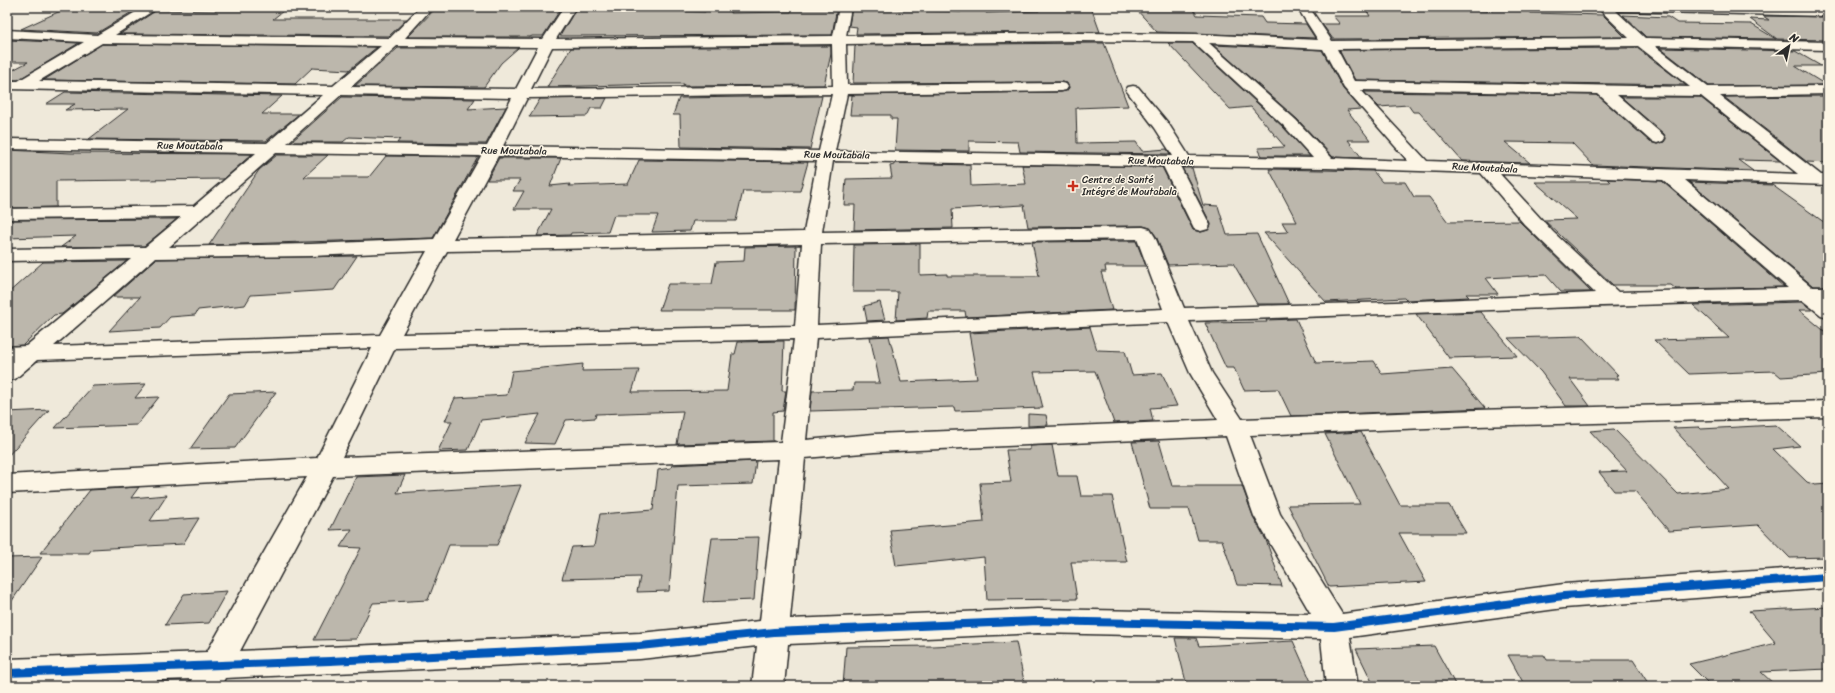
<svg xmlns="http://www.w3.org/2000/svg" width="1835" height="693" viewBox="0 0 1835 693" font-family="Sriracha,sans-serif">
  <rect width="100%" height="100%" fill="#efe9da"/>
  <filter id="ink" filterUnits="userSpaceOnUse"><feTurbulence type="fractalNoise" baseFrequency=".025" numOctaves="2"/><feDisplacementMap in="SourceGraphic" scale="8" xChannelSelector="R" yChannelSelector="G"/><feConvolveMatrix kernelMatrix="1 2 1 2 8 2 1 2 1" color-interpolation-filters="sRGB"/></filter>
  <g filter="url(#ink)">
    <g fill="#bcb7ac" stroke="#2b2b2b">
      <path d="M69,7H140L97,33L21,29Z"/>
      <path d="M223,7H288L273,19H407L389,36L120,34L157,10L215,11Z"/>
      <path d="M437,7H562L543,36H532L530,37H408Z"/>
      <path d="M577,7H604L602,9L650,8L649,10L705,12L707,7H731L730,13L791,12L793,7H837L832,35L560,36Z"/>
      <path d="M852,7H898V9L961,12L962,8L986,9V13L1039,11L1038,7H1091L1100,32L856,34L857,27L849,26Z"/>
      <path d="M1134,7H1192L1197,15L1261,17L1265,23L1306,24L1315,38L1157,32Z"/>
      <path d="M1413,8L1488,11L1486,9L1527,10L1531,13L1603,15L1625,37L1333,39L1322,24H1340L1333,16H1370L1366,10Z"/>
      <path d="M1623,15L1668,17L1677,23L1751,24L1776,39L1646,37Z"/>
      <path d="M1763,16L1828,17V40L1777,39L1750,19L1769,20Z"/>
      <path d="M7,40L79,43L18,80H7V73L28,62H7Z"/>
      <path d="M1104,43L1128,106L1076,108L1077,143L1136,142L1142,151L1167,149L1170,154L1020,152L1018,142L969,141V151L895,150L897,119H891V115H850L852,95L1061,92L1066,91L1069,88L1067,83L1061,82L853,83L855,45Z"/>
      <path d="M1168,43H1192L1283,127L1310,156H1262L1258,148L1285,147L1251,107L1230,109Z"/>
      <path d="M102,44L377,47L349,70L312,68L295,84L44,80Z"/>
      <path d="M1213,45L1322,50L1343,89L1361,109L1347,110L1370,140H1348L1362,158L1333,157L1297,119Z"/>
      <path d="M831,46V54L824,85L683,86L684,84H661L547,87L571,48Z"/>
      <path d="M398,48H518L501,63L484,87L355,86Z"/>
      <path d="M1637,48L1686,85L1355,80L1339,50Z"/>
      <path d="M1660,48L1795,51L1821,66H1795L1826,85L1709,86Z"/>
      <path d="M65,92L282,96L262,114H299L266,141L89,139L128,109L65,110L75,104H46Z"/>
      <path d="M1364,92L1597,95L1650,142L1657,144L1664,142L1666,139L1664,134L1621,97H1700L1780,161L1738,160L1753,171L1593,165L1572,143L1505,142L1530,163L1462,161L1419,112H1413L1408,105L1379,107Z"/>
      <path d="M822,96L810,149L681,147L680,115H673L679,98Z"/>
      <path d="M1828,96V163L1807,162L1724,97Z"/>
      <path d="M342,97L475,99L468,109L506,107L486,144L397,143L400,139L349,137L343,142H291Z"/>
      <path d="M607,98L602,108H591L587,116L529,117L540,99Z"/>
      <path d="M7,150L71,153L252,154L224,179L56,181V207L7,208Z"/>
      <path d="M277,155H328L304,177H369L386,156L478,157L433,238L209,245L259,170Z"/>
      <path d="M499,158H561L550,186L570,184L569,186L628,184L639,160L808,162L800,191H743L736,221H693L690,231L652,232L658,215H614L608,232L571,233L570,235L537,236L551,209H514L524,191H513L520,180H487Z"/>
      <path d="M894,163L970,165L971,186L1026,184L1022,165L1162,167L1193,230L1201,232L1208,230L1211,224L1182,168H1192L1203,205L1218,206L1227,235L1257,234L1289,304H1257L1233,263L1168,265L1156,236L1150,228L1143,226L1028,227L1024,205L952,209L953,228L854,230L855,205H844L846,179L892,178L890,166L894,165Z"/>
      <path d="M1269,169L1373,171L1382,182H1405L1414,197H1429L1448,222L1519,221L1591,292H1561L1546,275L1486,278L1498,294H1466L1469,297L1406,300L1404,298L1326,302L1264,233L1288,232L1282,222H1297Z"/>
      <path d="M1607,179L1662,181L1784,287L1676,289L1671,285H1613L1544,220L1577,219L1535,182H1610Z"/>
      <path d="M1689,182L1772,185L1828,225V286H1813Z"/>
      <path d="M177,219L144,246L61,247L76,236L7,238V220Z"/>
      <path d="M1136,241L1146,266H1105L1106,272H1101L1112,310L966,317L965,311H928L927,318L896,320L898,292H853L854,245L920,244V275L947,274V276H1039L1032,242Z"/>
      <path d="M796,246L795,310H659L668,284H712L716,262L744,261L745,247Z"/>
      <path d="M357,256L334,290L251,295L245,305L198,310L195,315L170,317L160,328L109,331L140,297H113L156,259Z"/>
      <path d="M127,261L62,314L54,315L23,345L7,346V294L43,262Z"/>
      <path d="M880,302L885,320L867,321L864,306Z"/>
      <path d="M1802,302L1812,310H1799L1828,334V374L1781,377L1774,371L1689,374L1654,340L1729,338L1693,305Z"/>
      <path d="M1481,312L1517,356L1449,358L1416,314Z"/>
      <path d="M1296,319L1316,363L1374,361L1382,374L1452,369L1485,408L1291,416L1278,389L1244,390L1234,368H1226L1205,323L1267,322L1266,320Z"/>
      <path d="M1090,327L1097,350L1125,351L1132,375L1162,373L1177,406L1150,408L1153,421L1114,423L1095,371L1034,372L1043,408L955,411L954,407L810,411L812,391L853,390L854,383H880L870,337L889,336L901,382L977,379L969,333Z"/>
      <path d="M1581,336L1618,375H1616L1619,379H1570L1590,406H1566L1541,372L1508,338Z"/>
      <path d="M784,341L782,391H786L783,411L773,412V441L677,444L683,411L596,414L595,418L566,420L555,444L525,443L540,414L481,420L468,450L438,451L452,421H445L455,398L507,395L512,371L583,364L582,371L639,370L632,392L727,391L732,354H735L738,342Z"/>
      <path d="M146,384L135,398L159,397L137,425L55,428L93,386Z"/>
      <path d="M276,392L235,448L190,449L229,394Z"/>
      <path d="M49,410L7,457V412Z"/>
      <path d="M1028,414L1046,415L1048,425L1028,426Z"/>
      <path d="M1776,425L1800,446L1773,449L1807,482L1815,485L1828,484V557L1790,558L1758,525L1669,531L1635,491H1614L1599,472L1627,471L1590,431L1614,429L1678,494L1729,489L1673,428L1699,427L1701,429Z"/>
      <path d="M1361,432L1400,505H1449L1466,533H1399L1426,582L1329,587L1288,505L1360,504L1325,434Z"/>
      <path d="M1159,441L1172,486H1242L1253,516L1266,540L1282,586L1237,585L1222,540H1198L1189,509H1150L1132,442Z"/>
      <path d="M1052,445L1058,476H1077L1081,496H1112L1127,562H1071L1077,599L987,600L984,557L896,566L890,530L984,522L980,483L1011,482L1006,450H1030V446Z"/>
      <path d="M756,461L753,484L678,486L669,591L637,592L640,577L562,579L572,547L594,546L600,514L653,510L658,470L671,468L672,465Z"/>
      <path d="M405,475L397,493L521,485L497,545H449L428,600L373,603L356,639L314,640L361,548L340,547L352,529L330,530L356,477Z"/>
      <path d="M139,487L131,498L167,495L150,521L199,518L183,544L92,549L89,553H40L90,490Z"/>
      <path d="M759,537L754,600L703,602L712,538Z"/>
      <path d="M42,557L7,608V558Z"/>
      <path d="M227,591L209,623L165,625L184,594Z"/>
      <path d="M1828,607V669L1761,672L1776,686H1711L1689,664L1776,643L1749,611Z"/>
      <path d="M1175,638H1196L1199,646L1293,641L1313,686H1187Z"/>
      <path d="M1016,642L1025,686H843L846,647L933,646Z"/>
      <path d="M1434,646L1456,686H1374L1356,649Z"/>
      <path d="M1508,655H1544L1547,660H1633L1650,686H1525Z"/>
    </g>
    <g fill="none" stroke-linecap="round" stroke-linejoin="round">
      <g stroke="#2b2b2b" stroke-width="3">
        <path id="street" d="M144,7H159L115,35L390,38L420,7H433L405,38L543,39L564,7H576L556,39L833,36L839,7H851L846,36L1077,33L1196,34L1318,40L1297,7H1309L1332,41L1629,38L1597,7L1828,8V16L1616,11L1645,38L1828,42V50L1655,46L1708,87L1828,86V94L1720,96L1821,175H1828V185L1685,180L1812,287H1828V299H1827L1828,317L1821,315L1802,300C1598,305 1394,314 1189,321L1212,373L1242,419L1477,410L1828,401V417L1477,426L1250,435L1280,514L1342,614L1564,584L1828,566V588L1564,608L1350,637L1358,686H1326L1321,639L1038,633L788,644L784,686H752L757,646L640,659L225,678L221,686H189L192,679L7,686V659L207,652L307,477L7,493V475L317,458L372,348L37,360L15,379L7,381V362L9,361H7V347L26,346L131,259L7,261V249L145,247L181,217L7,219V209L194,206L256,153L7,149V139L267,143L323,95L7,89V81H18L84,42L7,38V30L97,35ZM1077,41L1193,42L1284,126L1313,158L1189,156L1168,123L1138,87L1133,86L1128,87L1126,90L1155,128L1173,156L835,151L847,94L1061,91L1066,90L1068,87L1066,84L1061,83L847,85L846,44ZM102,43L381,46L333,86L39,81ZM1209,43L1323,49L1344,88L1408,161L1332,158L1296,120ZM832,44L833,86L531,89L552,47ZM397,46L538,47L516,89L351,87ZM1638,46L1690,87L1354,81L1337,49ZM1361,90L1598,94L1651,141L1657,143L1663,141L1665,138L1663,135L1617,95L1701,96L1798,174L1427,161ZM832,94L819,151L503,146L527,98ZM341,95L512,98L487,146L287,143ZM276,153L481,156L434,239L311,244L169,247ZM498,156L817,161L804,232L453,239ZM833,161L1163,166L1192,225L1194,229L1201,231L1208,229L1210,225L1180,166L1327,168L1481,173L1524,224L1595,293L1395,302L1184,308L1155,237L1150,229L1143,227L822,232ZM1500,174L1663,180L1788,288L1618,292L1553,232ZM1137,239L1163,309L817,325L821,244ZM802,244L795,326L402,334L447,251ZM427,251L380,335L54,346L155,258L311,256ZM1168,322L1190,373L1218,420L874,434L806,440L816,338ZM794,339L781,442L342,457L395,348ZM1226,436L1254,516L1311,614L1038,609L790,619L805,458L874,452ZM779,459L760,621L640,633L240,651L333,476Z"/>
      </g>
      <use href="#street" fill="#fcf5e5" fill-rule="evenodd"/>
      <g stroke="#fcf5e5" stroke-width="10">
        <path id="cycleway" d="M7,673L330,661L640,646L774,632L1038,621L1334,627L1564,596L1828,577"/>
      </g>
      <use href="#cycleway" stroke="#0057b8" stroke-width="8"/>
    </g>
  </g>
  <path fill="#c8321e" stroke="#fcf5e5" stroke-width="1.5" d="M1071 180h4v4h4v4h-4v4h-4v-4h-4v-4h4z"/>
  <g text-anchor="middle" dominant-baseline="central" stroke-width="3" stroke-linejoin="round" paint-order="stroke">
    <g font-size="10" fill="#2b2b2b" stroke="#fcf5e5">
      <text transform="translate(190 146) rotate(1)">Rue Moutabala</text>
      <text transform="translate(514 151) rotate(1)">Rue Moutabala</text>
      <text transform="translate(837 155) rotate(1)">Rue Moutabala</text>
      <text transform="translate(1161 161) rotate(1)">Rue Moutabala</text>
      <text transform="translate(1485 168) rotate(3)">Rue Moutabala</text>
    </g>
    <g font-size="10" fill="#2b2b2b" stroke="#fcf5e5" text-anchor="start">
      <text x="1082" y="180">Centre de Santé<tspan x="1082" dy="12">Intégré de Moutabala</tspan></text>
    </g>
  </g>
  <rect width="1835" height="693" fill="none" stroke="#fcf5e5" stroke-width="24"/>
  <rect x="12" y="12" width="1811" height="669" fill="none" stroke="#2b2b2b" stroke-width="1.5" filter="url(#ink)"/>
  <g transform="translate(1789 46) rotate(33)" stroke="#fcf5e5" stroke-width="3" paint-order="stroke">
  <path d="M0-3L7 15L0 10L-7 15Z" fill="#2b2b2b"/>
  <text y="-6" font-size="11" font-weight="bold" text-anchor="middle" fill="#2b2b2b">N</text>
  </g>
</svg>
